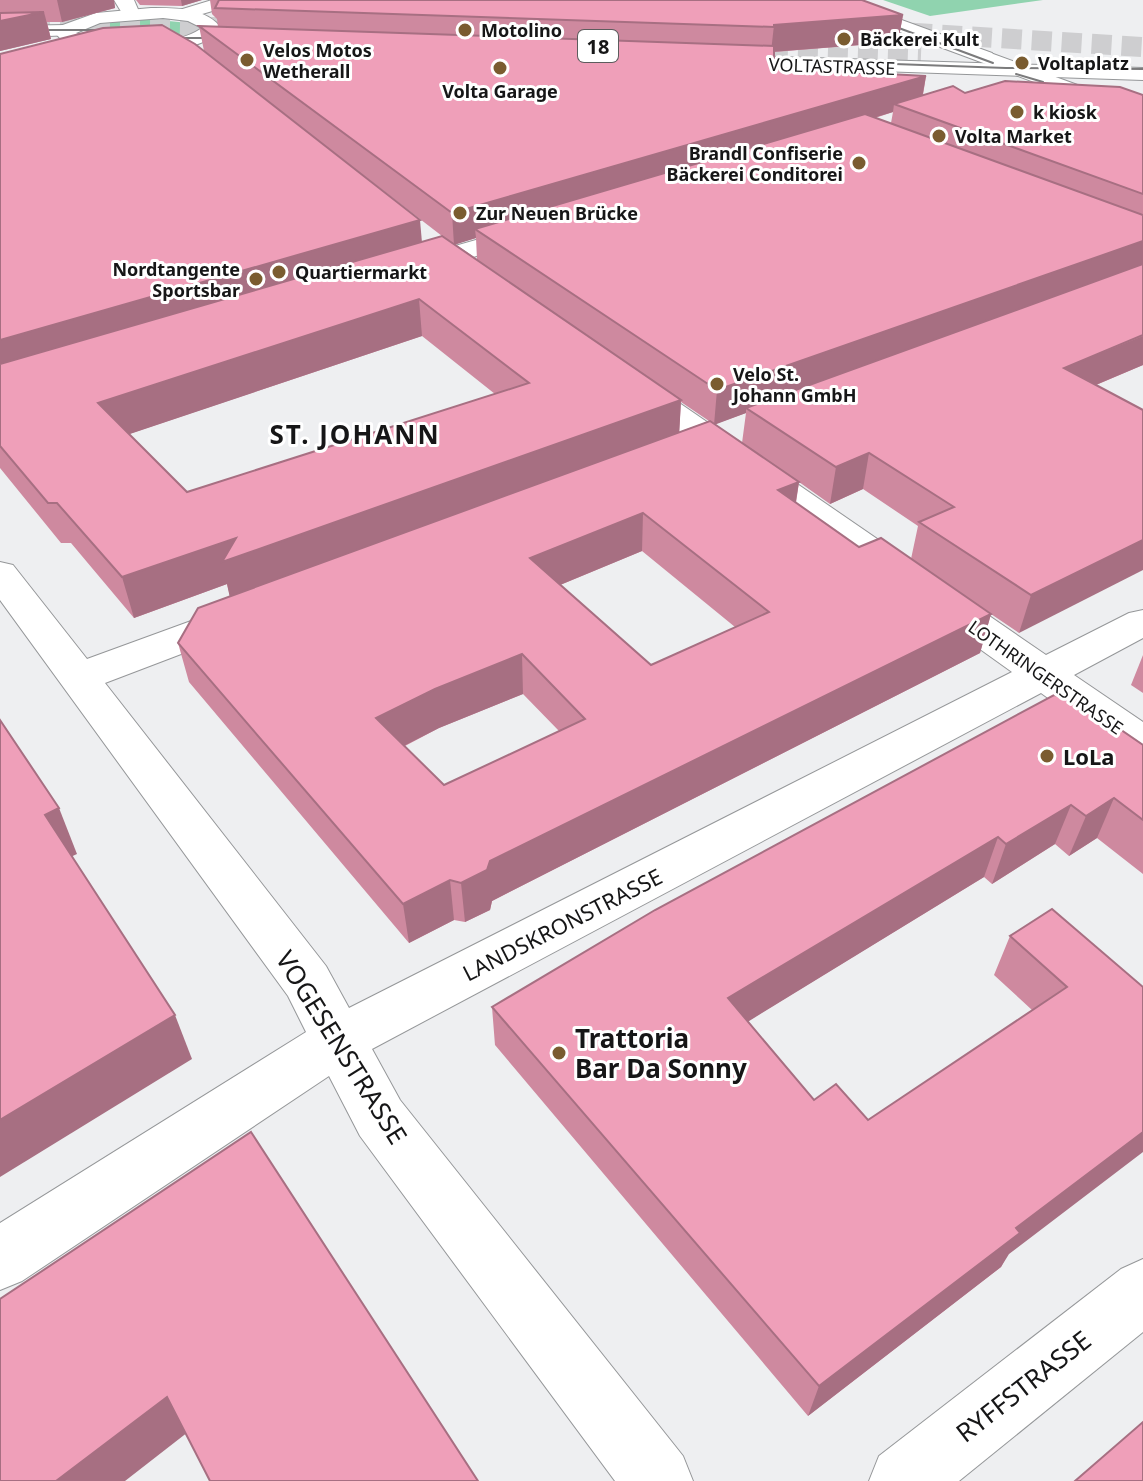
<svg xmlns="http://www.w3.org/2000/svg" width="1143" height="1481" viewBox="0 0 1143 1481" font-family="'Noto Sans',sans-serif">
  <rect width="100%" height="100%" fill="#eeeff1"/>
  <g fill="#90d3af">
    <path d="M883,0H1043L930,16Z"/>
    <path d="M149,19L188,23L196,28L174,39L85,34C95,16 130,20 149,19Z"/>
  </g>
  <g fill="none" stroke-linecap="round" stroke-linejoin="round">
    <g stroke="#ceced0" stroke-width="20" stroke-dasharray="20 10" stroke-linecap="butt">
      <path d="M0,22L257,28"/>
      <path d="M882,31L1143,47"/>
      <path d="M738,48L921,55"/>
    </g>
    <g stroke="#959799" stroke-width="2">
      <g id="minor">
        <path d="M114,0H134L140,14L131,19L125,18Z"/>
        <path d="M66,25L75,31L73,35L0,38V26Z"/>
        <path d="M535,223L544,226L548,231L544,236L409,276L399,274L395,268L399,262Z"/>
        <path d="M632,376L643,378L1046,655L1129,613L1143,610V638L1074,675L1143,722V759L1127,755L1041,693L372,1049L400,1100L683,1456L693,1481H615L360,1136L329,1076L22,1281L0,1290V1223L306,1032L288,996L0,600V562L13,565L87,659L224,609L238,606L252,609L258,618L252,627L105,683L326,966L349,1008L1012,672L621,392L616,385L621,378Z"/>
        <path d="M1143,1259V1332L959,1481H869L879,1456L1121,1269Z"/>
      </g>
    </g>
    <g stroke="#959799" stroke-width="2">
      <path id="tertiary" d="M985,51L1143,109V123L978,61L975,57L978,53Z"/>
    </g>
    <g stroke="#959799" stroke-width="2">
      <g id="secondary">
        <path d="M212,0H239L236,4L182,20L173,15L176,11Z"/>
        <path d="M821,0H847L992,53L995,57L992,61H978L824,4Z"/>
      </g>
    </g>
    <g stroke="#959799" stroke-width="2">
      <g id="primary">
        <path d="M151,8C176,8 206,7 222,29C197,59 83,66 57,35L60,26L96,13ZM163,18L188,21L202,28C172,48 108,51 76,33L100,23Z"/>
        <path d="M714,55L1143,68V80L707,65L704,61L707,57Z"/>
      </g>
    </g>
    <use href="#minor" fill="#fff" fill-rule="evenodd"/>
    <use href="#tertiary" fill="#fff" fill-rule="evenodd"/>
    <use href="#secondary" fill="#fff" fill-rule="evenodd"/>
    <use href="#primary" fill="#fff" fill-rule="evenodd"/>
    <g stroke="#7b7b7c" stroke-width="2">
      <path d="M880,21L993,63"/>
      <path d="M0,30H120"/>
      <path d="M160,38H224"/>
      <path d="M752,59L1006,68L1143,69"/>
      <path d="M1016,74L1043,82"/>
    </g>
  </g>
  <g fill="#ce899f" fill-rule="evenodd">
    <path d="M0,0H114L115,8L62,22H47L51,39L0,51Z"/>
    <path d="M136,0H202L182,6L140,5Z"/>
    <path d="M210,0H862L903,15L898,42L774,52V68L926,76L923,95L965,93L1143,95V365L1096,385L1143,410L1019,633L991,614L980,653L492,901L490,910L465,922L454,920L409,943L189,682L178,643L230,596L227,584L134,618L71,543H61L0,468V54L204,51L199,26L218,27L217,19L212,14ZM893,112L891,123L875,118ZM302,128L442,236L422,242ZM476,238L477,259L455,244ZM422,336L495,394L187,492L129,434ZM681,402L709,421L679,432ZM746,413L742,443L715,424ZM799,482L830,504L863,489L918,526L911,559L859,547L796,503ZM642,551L735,627L651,665L560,585ZM523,694L559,731L444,785L405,746L439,728Z"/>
    <path d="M1143,655V693L1131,685Z"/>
    <path d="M1143,745V874L1097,838L1069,856L1055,844L992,884L984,877L748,1021L814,1100L868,1120L1032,1010L994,975L1010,936L1143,987L1001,1267L808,1416L495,1045L492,1007Z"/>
  </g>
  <g fill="#a76f82">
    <path d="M57,0H114L115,8L62,22Z"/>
    <path d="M181,0H202L182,6Z"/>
    <path d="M44,12L51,39L0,51V21Z"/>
    <path d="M903,15L898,42L771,52L774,25Z"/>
    <path d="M926,76L921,104H894L893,112L484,235L475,229L476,238L454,245L452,213Z"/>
    <path d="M420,220L423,254L0,381V340Z"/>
    <path d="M1143,241V269L746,408V413L714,425L717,390Z"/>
    <path d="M419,299L422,336L109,441L98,403Z"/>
    <path d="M1143,336V365L1053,403L1064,368Z"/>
    <path d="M681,400L679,438L231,603L227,584L134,618L122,577L236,538Z"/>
    <path d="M869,453L863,489L830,504L836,467Z"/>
    <path d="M799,482L793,519L778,490Z"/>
    <path d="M643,513L642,551L531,597L530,558Z"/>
    <path d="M1143,540V570L1019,633L1031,595Z"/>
    <path d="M991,614L980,653L492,901L490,910L465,922L461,883L490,861Z"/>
    <path d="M522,654L523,694L439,728L382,757L376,718L435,689Z"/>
    <path d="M1114,798L1097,838L1069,856L1086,816Z"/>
    <path d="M1071,805L1055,844L992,884L1006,844Z"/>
    <path d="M59,808L77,854L64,860L45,815Z"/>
    <path d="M998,837L984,877L723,1037L728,998Z"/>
    <path d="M450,880L454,920L409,943L403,904Z"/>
    <path d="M175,1015L192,1059L0,1177V1120Z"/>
    <path d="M1143,1132V1152L1009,1254L1001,1267L808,1416L819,1386L1016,1228Z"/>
    <path d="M167,1397L188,1432L125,1481H56Z"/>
  </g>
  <g fill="#ef9fb9" stroke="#a76f82" stroke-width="2" fill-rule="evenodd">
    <path d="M219,0H862L903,15L774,25V27L215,8Z"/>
    <path d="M44,12L0,21V13Z"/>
    <path d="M162,25L195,44L420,220L0,340V54L103,28Z"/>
    <path d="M199,26L774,46V68L926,76L452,213Z"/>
    <path d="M1005,81L1120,87L1143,95V194L894,104L953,86L965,93Z"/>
    <path d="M865,114L1143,215V241L717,390L475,229Z"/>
    <path d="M442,236L681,400L222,562L236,538L122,577L57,503H48L0,446V364ZM419,299L529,383L187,492L98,403Z"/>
    <path d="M1143,264V335L1064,368L1143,410V540L1031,595L919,522L954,507L869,453L836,467L746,408Z"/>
    <path d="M710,421L799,482L778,490L859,547L881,538L991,614L490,861L487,870L461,883L450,880L403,904L178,643L198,608ZM643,513L769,612L651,665L530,558ZM522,654L585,719L444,785L376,718L435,689Z"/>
    <path d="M1054,695L1076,699L1143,745V820L1114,798L1086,816L1071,805L1006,844L998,837L728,998L814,1100L836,1084L868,1120L1067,987L1010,936L1052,909L1143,987V1132L1016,1228L1020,1233L819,1386L492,1007L655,910Z"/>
    <path d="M0,720L59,808L45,815L175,1015L0,1120Z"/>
    <path d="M251,1132L478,1481H210L167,1397L56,1481H0V1299Z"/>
    <path d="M1143,1422V1481H1075Z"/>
  </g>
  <g fill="#7a5c30" stroke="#fff" stroke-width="3">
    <circle cx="465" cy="30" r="8"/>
    <circle cx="844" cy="39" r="8"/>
    <circle cx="247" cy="60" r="8"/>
    <circle cx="1022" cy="63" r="8"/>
    <circle cx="500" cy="68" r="8"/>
    <circle cx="1017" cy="112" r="8"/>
    <circle cx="939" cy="136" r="8"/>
    <circle cx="859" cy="163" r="8"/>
    <circle cx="460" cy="213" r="8"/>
    <circle cx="279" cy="272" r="8"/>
    <circle cx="256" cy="279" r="8"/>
    <circle cx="717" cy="384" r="8"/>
    <circle cx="1047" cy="756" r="8"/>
    <circle cx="559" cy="1053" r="8"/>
  </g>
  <g text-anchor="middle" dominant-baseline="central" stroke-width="6" stroke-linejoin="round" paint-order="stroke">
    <g font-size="18" font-weight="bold" fill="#161617" stroke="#fff" text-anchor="start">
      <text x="481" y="30">Motolino</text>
      <text x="860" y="39">Bäckerei Kult</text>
      <text x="263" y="50">Velos Motos<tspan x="263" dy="21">Wetherall</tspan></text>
      <text x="1038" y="63">Voltaplatz</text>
      <text x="500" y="91" text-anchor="middle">Volta Garage</text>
      <text x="1033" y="112">k kiosk</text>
      <text x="955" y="136">Volta Market</text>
      <text x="843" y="153" text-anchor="end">Brandl Confiserie<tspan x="843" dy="21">Bäckerei Conditorei</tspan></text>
      <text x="476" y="213">Zur Neuen Brücke</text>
      <text x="240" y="269" text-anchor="end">Nordtangente<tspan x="240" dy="21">Sportsbar</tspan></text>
      <text x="295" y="272">Quartiermarkt</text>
      <text x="733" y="374">Velo St.<tspan x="733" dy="21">Johann GmbH</tspan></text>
    </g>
    <g font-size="18" fill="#161617" stroke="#fff">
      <text transform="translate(832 66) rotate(2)">VOLTASTRASSE</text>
      <text transform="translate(1046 677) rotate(35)">LOTHRINGERSTRASSE</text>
    </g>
    <rect fill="#fff" stroke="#5c5c5d" stroke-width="2" x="578" y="30" width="40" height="32" rx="6"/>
    <g font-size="20" font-weight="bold" fill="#161617">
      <text x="598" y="46">18</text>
    </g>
    <g font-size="22" font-weight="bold" fill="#161617" stroke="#fff" text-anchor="start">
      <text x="1063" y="756">LoLa</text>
    </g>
    <g font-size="22" fill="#161617" stroke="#fff">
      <text transform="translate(562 924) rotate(-27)">LANDSKRONSTRASSE</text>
    </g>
    <g font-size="26" font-weight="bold" letter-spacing="2" fill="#161617" stroke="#fff">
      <text x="355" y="434">ST. JOHANN</text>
    </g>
    <g font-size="26" font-weight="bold" fill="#161617" stroke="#fff" text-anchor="start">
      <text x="575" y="1038">Trattoria<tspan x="575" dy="30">Bar Da Sonny</tspan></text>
    </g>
    <g font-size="26" fill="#161617" stroke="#fff">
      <text transform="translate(342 1047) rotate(58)">VOGESENSTRASSE</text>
      <text transform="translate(1023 1386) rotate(-38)">RYFFSTRASSE</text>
    </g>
  </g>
</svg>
